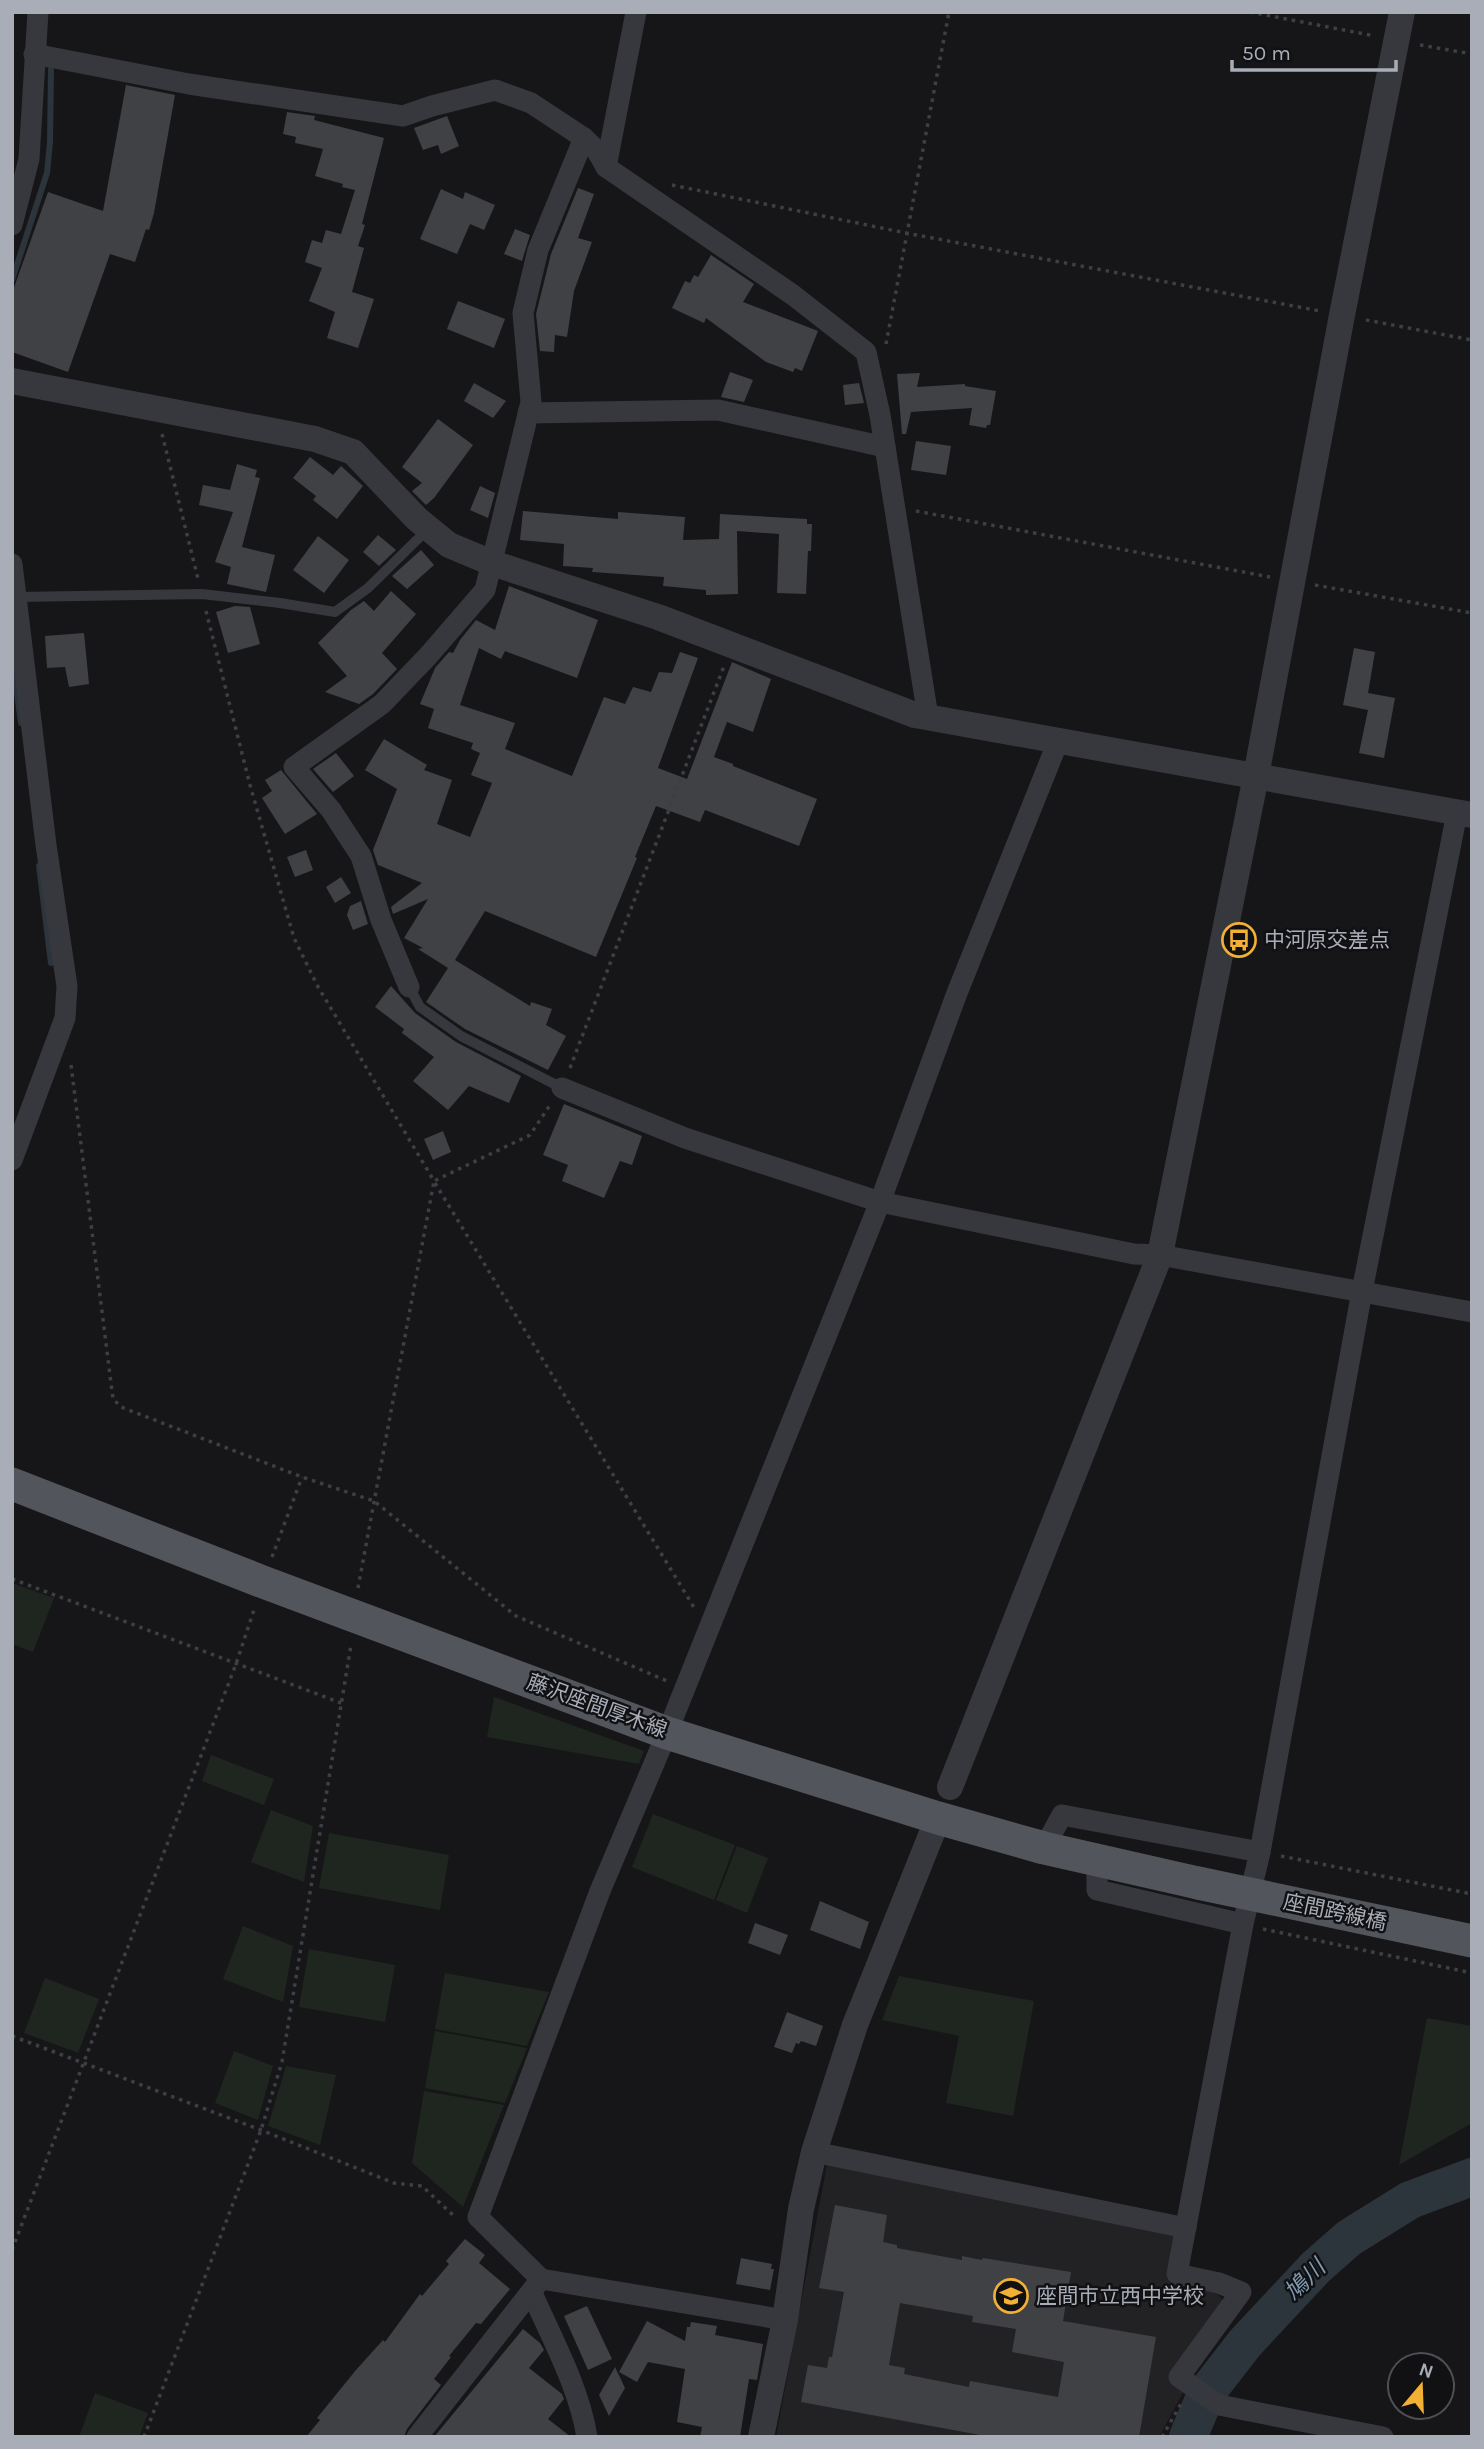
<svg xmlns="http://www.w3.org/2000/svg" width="1484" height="2449" viewBox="0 0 1484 2449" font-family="Karla,'Noto Sans JP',sans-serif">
  <rect width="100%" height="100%" fill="#161618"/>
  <path fill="#222225" d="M828,2159L1175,2234L1167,2279L1213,2289L1225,2303L1185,2389L1159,2437H776Z"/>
  <g fill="#1e261f">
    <path d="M12,1583L54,1598L33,1652L12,1644Z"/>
    <path d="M494,1697L644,1751L639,1764L487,1737Z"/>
    <path d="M211,1755L274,1779L264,1805L202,1781Z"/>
    <path d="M271,1810L313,1826L304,1882L251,1862Z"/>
    <path d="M653,1814L735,1845L714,1900L632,1867Z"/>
    <path d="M329,1833L449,1855L440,1910L319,1888Z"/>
    <path d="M737,1846L768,1858L747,1913L716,1900Z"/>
    <path d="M243,1926L293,1946L283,2002L223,1979Z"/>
    <path d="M309,1949L395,1965L385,2022L299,2007Z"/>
    <path d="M445,1973L549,1992L527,2046L435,2029Z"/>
    <path d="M899,1976L1034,2001L1013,2116L946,2103L959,2036L882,2020Z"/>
    <path d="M45,1978L99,1999L78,2053L24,2033Z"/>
    <path d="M1427,2018L1472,2026V2123L1399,2165Z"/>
    <path d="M435,2031L527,2048L505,2103L425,2088Z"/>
    <path d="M234,2051L273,2066L258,2120L215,2103Z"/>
    <path d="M286,2066L336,2075L320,2145L268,2126Z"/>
    <path d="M424,2091L504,2105L463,2207L412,2163Z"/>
    <path d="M95,2393L148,2413L139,2437H79Z"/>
  </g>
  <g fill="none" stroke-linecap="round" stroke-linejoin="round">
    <g stroke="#2c353c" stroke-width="6">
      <path d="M12,280L47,173L50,142L51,69"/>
      <path d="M12,656L21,723"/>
      <path d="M39,866L51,963"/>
    </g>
    <path stroke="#2c353c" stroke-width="38" d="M1188,2437L1207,2392L1245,2343L1316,2267L1349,2238L1410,2200L1472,2177"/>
  </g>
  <g fill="#404145" fill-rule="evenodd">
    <path d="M126,85L175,95L154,213L149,230L146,229L135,262L110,254L68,372L12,352V293L48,192L103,211Z"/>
    <path d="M287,112L315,116L314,120L384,138L362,224L365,225L358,246L364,248L352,292L374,299L358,348L327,338L335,312L309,301L322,268L305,262L312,240L322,243L326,230L341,234L355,190L342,187L343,184L315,176L323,149L295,143L296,137L283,134Z"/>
    <path d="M447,116L459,146L441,154L438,145L423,150L414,128Z"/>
    <path d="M578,188L594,194L578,238L592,242L574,291L567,337L555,335L554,352L540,351L536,314L551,254Z"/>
    <path d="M441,189L463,199L465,192L495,205L484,230L470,224L457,254L420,239Z"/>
    <path d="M515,229L530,235L522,261L504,254Z"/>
    <path d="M711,255L754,284L743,302L818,331L802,371L795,368L793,372L766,362L706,318L704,323L672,308L685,281L690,283L694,275L698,277Z"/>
    <path d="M458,301L505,319L494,348L447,329Z"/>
    <path d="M730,372L753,380L744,402L721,397Z"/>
    <path d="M920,373L917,387L965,384V386L996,391L990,425H987L986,428L969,425L972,408L911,412L906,434H902L897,374Z"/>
    <path d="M474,383L506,401L493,418L464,401Z"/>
    <path d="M859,383L864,403L845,405L843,385Z"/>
    <path d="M438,419L473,445L434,498L426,505L412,491L422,483L402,467Z"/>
    <path d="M916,441L951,446L946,475L911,470Z"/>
    <path d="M310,457L333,475L341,466L363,486L337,519L313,500L316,496L293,478Z"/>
    <path d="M237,464L257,470L255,477L260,478L242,547L275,555L266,592L227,584L231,567L215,562L233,512L199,505L203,485L230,490Z"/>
    <path d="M480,486L495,493L488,518L470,510Z"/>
    <path d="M523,511L618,519V512L685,517L683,540L719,539L720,514L807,519V524H812L811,551H808L806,594L777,593L779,534L737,531L738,594L706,595V590L663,586L664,577L592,572L593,568L563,566L564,544L520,540Z"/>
    <path d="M378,535L396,550L379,566L363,552Z"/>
    <path d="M318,536L349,560L324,593L293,570Z"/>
    <path d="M421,550L434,565L407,589L392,576Z"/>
    <path d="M509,586L598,620L577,678L505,651L501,659L479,648L460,705L515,723L505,749L572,776L604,697L625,704L633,687L651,692L659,672L672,673L680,652L698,658L658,768L687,779L732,662L771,679L753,732L727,722L714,757L733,764V766L817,799L799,846L705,810L700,822L656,806L635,857L637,858L596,957L485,911L455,960L530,1006L531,1002L552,1009L546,1025L566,1036L548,1070L465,1029L426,1002L448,968L418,949L423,948L404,938L428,899L393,914L391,907L422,883L378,865L373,850L397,789L365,770L384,739L427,765L424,770L452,780L437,824L470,837L492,783L471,775L480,753L471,749L473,743L428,728L434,709L420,704L435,668L449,652L453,653L460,640L476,620L495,630Z"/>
    <path d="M391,591L416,614L382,653L397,669L373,694L359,704L325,692L347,676L318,643L351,610L364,601L374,611Z"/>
    <path d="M235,606L250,607L260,644L228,653L216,612Z"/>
    <path d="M84,633L89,684L69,687L65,667L47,668L45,636Z"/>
    <path d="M1354,648L1375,652L1368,693L1395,698L1384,758L1359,753L1368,710L1343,705Z"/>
    <path d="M336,753L354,776L333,792L313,769Z"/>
    <path d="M281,770L317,814L285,834L262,798L272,791L265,780Z"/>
    <path d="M306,850L313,870L295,877L287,857Z"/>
    <path d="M341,877L351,893L335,903L326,887Z"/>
    <path d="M361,901L368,924L353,930L347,915L350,906Z"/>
    <path d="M391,986L415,1013L456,1042L521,1076L509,1103L469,1086L448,1110L413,1081L434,1057L402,1033L404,1029L375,1007Z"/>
    <path d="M564,1104L642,1136L632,1165L620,1161L604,1198L562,1181L568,1165L543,1155Z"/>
    <path d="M443,1131L451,1152L433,1160L424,1139Z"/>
    <path d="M820,1901L869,1922L860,1949L810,1930Z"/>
    <path d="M755,1923L788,1935L780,1955L748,1943Z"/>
    <path d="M787,2012L823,2026L816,2046L801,2041L799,2044L796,2043L792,2053L774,2047Z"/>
    <path d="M835,2205L887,2215L883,2242L897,2245V2248L962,2260V2256L982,2260L983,2258L1071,2272L1063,2321L1156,2337L1139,2437H991L801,2402L808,2365L827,2368L829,2357H832L844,2292L819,2288ZM900,2303L973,2316L972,2322L1016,2329L1012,2352L1064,2362L1058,2397L970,2381L969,2387L904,2374L905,2368L889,2365Z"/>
    <path d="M465,2239L485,2255L479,2263L510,2289L481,2324L476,2323L449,2356L451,2357L434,2379L441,2385L407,2429L404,2437H306L320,2420L317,2418L356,2370L383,2340L385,2342L420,2294L422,2296L449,2264L446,2261Z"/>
    <path d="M741,2258L772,2264L771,2269H774L770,2290L736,2284Z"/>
    <path d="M587,2306L612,2359L588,2370L564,2316Z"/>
    <path d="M647,2321L685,2341L687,2327H690L691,2322L717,2326L715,2335L763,2344L757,2380L749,2379L740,2437H700L702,2427L677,2422L685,2369L648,2362L637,2382L619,2372Z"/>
    <path d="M523,2329L540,2343L544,2350L529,2368L562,2394L564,2399L548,2419L571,2437H434Z"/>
    <path d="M615,2367L625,2388L609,2416L599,2395Z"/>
  </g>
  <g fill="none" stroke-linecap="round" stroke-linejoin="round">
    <g stroke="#3d3f44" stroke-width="3.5" stroke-dasharray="3.5 5" stroke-linecap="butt">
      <path d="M1250,12L1375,36"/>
      <path d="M1420,45L1472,54"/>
      <path d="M672,185L906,233L1320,311"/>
      <path d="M1366,320L1472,340"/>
      <path d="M886,344L949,12"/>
      <path d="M162,434L198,579"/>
      <path d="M916,511L1270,577"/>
      <path d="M1315,585L1472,613"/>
      <path d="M206,611L250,785L294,938L317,985L434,1181L530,1135L550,1105"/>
      <path d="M71,1065L113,1399L121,1407L302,1477L374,1501L516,1616L667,1681"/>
      <path d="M570,1068L724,666"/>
      <path d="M435,1183L695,1609"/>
      <path d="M272,1557L302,1477"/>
      <path d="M12,1579L341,1703"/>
      <path d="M358,1588L434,1181"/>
      <path d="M1281,1856L1472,1894"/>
      <path d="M1263,1929L1472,1973"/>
      <path d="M12,2036L261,2130L394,2183L422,2186L456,2218"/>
      <path d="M12,2250L236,1664L255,1607"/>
      <path d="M144,2437L261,2130L282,2062L351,1645"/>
      <path d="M1162,2437L1182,2402"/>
    </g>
    <g stroke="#37383d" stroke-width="10">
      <path d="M16,597L202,594L280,603L335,612L368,588L428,529"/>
      <path d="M409,987L420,1007L461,1036L562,1088"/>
    </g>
    <g stroke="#37383d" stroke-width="21">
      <path d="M34,54L189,84L403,116L432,106L495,90L531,103L584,138"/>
      <path d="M606,167L636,12"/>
      <path d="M12,225L29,159L38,12"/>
      <path d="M528,413L718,410L885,447"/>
      <path d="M12,564L46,845L67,986L65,1018L12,1160"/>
      <path d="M409,987L381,920L361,856L331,810L294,767L382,704L428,656L485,590L531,402L523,313L538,250L584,138L597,151L606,167L793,295L866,352L880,415L928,717"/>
      <path d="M562,1088L685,1138L880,1202L1134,1254L1160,1255L1472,1312"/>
      <path d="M1044,1848L1062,1815L1260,1852"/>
      <path d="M1097,1861V1890L1243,1924"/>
      <path d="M814,2152L1186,2228"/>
      <path d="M532,2293C552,2339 579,2387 587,2437"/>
      <path d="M785,2320L541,2279L478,2217L600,1891L667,1733L880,1202L957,993L1059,739"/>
      <path d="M417,2437L541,2279"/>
      <path d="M1383,2437L1219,2405L1179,2377L1241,2292L1219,2283L1177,2274L1243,1924L1260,1852L1362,1291L1457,813"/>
    </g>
    <g stroke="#37383d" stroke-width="26">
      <path d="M12,381L315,439L353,452L417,519L449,545L492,563L658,617L915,715L1472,815"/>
      <path d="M950,1787L1160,1255L1256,776L1342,315L1402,12"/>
      <path d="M761,2437L785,2320L801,2209L814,2152L855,2025L938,1818"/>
    </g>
    <path stroke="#53555c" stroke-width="33" d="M12,1484L263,1582L667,1733L938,1818L1044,1848L1198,1883"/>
    <path stroke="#53555c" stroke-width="33" d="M1198,1883L1472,1941"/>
  </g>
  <defs>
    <g id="bus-ring" transform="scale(1.75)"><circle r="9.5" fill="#111113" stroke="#f2b134" stroke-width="1.5"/><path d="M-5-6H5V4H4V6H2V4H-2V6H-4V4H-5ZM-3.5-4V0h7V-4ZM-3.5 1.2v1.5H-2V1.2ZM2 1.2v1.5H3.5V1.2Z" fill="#f2b134"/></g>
    <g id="school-ring" transform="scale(1.75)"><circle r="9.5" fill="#111113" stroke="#f2b134" stroke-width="1.5"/><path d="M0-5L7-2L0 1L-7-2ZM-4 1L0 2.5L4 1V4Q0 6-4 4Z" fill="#f2b134"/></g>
  </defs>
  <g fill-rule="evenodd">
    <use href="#bus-ring" x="1239" y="940"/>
    <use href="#school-ring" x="1011" y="2296"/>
  </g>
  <g text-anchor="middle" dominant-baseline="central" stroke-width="5" stroke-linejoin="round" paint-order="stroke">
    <g font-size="21" fill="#a8adb8" stroke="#111113" text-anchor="start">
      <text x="1264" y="940">中河原交差点</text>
      <text x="1036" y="2296">座間市立西中学校</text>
    </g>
    <g font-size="21" fill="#a8adb8" stroke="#111113">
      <text transform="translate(597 1706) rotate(20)">藤沢座間厚木線</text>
      <text transform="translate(1335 1912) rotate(12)">座間跨線橋</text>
    </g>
    <g font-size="23" font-style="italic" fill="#7f9bb3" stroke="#111113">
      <text transform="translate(1305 2280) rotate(-45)">鳩川</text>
    </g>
  </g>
  <rect width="1484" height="2449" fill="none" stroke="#a8adb8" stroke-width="28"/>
  <g transform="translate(1421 2386) rotate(19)"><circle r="33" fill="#111113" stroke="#4d4f55" stroke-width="2"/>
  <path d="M0-5L12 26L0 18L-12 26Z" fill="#f2b134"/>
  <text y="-10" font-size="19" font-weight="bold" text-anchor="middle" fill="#a8adb8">N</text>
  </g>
  <path d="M1232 60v10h164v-10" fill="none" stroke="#a8adb8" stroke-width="3.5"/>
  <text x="1242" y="60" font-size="21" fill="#a8adb8" stroke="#111113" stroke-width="5" paint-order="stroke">50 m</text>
</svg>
